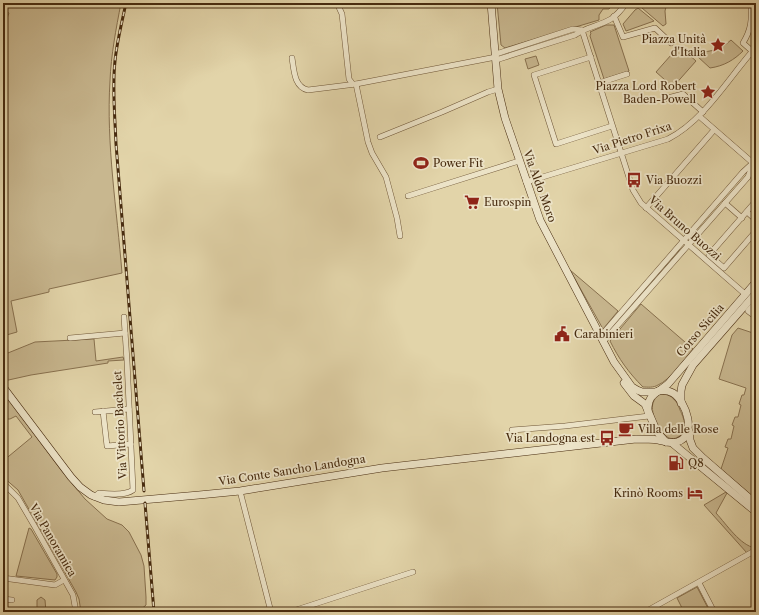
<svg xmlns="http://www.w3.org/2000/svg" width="759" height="615" viewBox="0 0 759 615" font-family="'Libre Caslon Text',serif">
  <rect width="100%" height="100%" fill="#e2d4a9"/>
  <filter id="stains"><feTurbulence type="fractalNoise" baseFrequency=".005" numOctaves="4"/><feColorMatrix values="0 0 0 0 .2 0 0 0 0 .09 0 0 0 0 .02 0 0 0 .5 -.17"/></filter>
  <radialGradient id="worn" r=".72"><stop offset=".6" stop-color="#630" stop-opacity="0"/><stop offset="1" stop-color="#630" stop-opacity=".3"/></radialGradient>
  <g fill="#c8b78f" stroke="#88714f">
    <path d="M5,3H121C116,29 111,55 110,81C106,144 117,210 122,273L49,289V292L11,301L17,332L3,336V29L9,13L3,10V5Z"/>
    <path d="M497,3H614L609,9H603L599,15V20L505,48L501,45Z"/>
    <path d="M642,3H667L665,11L666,24L663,26L642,8Z"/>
    <path d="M638,8L654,21L626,31L623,24L635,10Z"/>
    <path d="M606,25H614L629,71L604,79L590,36L591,33L590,32Z"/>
    <path d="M731,40L743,51C734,60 724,66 710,68L697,56L698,52C712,52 721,49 731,40Z"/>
    <path d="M679,46L696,61L673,87L656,72Z"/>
    <path d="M536,56L539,65L528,69L525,59Z"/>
    <path d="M679,249V251L608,334H606Z"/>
    <path d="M570,270L618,311L603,329Z"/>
    <path d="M641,304L693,349C684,360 670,380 658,385C653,388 648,387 643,387C628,372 619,359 610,341Z"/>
    <path d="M738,328L756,334V499L721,469L728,448L725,447L728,439H731L734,426L732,425L735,417H738L741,405L739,404L742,395H744L746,388L719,379L732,335Z"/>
    <path d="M94,339L96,361L123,357L124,360L108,361V363L31,375L4,381L3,380V355L35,342Z"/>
    <path d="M3,392L61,470L85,499L107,519L122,525L129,532L141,555L144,566L146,597V605L138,612H81L79,599L76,592L22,497L18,490L3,477V461L32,437L16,416L10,419H3Z"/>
    <path d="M663,394C672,395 677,401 680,410C684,418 689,432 678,437C675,439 672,439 669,438C659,433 650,413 653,403C654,400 656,397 658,395Z"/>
    <path d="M726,492L727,493L716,513C727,525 740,545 755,548L747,553L704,505Z"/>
    <path d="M29,528L31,529L57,574V577L55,580L16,576Z"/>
    <path d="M697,587L710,612H684L677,598Z"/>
    <path d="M41,597L45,600L46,612H37V600Z"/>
  </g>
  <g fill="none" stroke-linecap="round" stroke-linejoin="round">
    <g stroke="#6e5536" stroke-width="6">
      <g id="minor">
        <path d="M337,3L342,14L349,79L352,83"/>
        <path d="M614,16L623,37L655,28L671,43"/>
        <path d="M582,30L633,190L641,203L745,294"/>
        <path d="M752,51L743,43C751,30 752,20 751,6L753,3"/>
        <path d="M496,54L573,29L582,30"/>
        <path d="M591,57L534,75L556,144L612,126"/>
        <path d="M292,58C294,70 294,87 308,90L356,84L496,57"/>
        <path d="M496,60L575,35C586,27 599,26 611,19C617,15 622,9 626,3"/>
        <path d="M599,83L627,74"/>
        <path d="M356,84L368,142L372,153L386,177L397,218L400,236"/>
        <path d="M664,99L683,94L703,112"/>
        <path d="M699,116L753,163"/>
        <path d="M380,137L442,112L488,92L498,89"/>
        <path d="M526,182L668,139C705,120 729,77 756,47"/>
        <path d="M408,196L519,161"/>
        <path d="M756,201L709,255L724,268L756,231"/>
        <path d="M725,203L742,218"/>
        <path d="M646,208L714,130"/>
        <path d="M747,212L756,220"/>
        <path d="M756,302L748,311L756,317"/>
        <path d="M600,337L743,172L756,160"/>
        <path d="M70,338L125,333"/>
        <path d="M603,342L748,177L753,164"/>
        <path d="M103,411L107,446L131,444"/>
        <path d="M95,412L129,409"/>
        <path d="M512,430L565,426L649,416"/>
        <path d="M3,483L18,498L35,527L73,595L76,612"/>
        <path d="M240,491L271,612"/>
        <path d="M94,497L99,493C109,494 125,496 133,490L127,361L124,317"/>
        <path d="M3,578L55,585L64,580"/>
        <path d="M699,583L714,612"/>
        <path d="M3,599L12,600"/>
        <path d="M290,612L413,572"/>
        <path d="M645,612L756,550"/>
      </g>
    </g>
    <g stroke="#472b0f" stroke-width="8">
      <g id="secondary">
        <path d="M491,3L498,89L505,118L540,220L614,362L632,387L637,390L642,392H656"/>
        <path d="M624,383L634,396L645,404L657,432L666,442"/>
        <path d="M3,387L71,477L80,487L91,495L104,500L119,502L199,495L240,491L382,468L636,439C643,439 651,439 658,440C664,441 670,444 677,442C698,436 686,401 673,393C668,390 663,390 658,391"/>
        <path d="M681,403V391L682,385L693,365L756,293"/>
        <path d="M648,413C647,394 656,394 668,384L756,282"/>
        <path d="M689,431L690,440L693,448L703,458L756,504"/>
        <path d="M672,443L756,512"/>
      </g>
    </g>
    <use href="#minor" stroke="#ece3c7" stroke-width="5"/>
    <use href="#secondary" stroke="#ece3c7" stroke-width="7"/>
    <g stroke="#472b0f" stroke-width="3">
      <g id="rail">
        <path d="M126,3C122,22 117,41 115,61C112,88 115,116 116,144L144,491"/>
        <path d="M145,503L154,612"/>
      </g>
    </g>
    <use href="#rail" stroke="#ece3c7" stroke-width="1.5" stroke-dasharray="4.5" stroke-linecap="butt"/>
  </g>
  <defs>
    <g id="sight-bare" transform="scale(1.2)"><path d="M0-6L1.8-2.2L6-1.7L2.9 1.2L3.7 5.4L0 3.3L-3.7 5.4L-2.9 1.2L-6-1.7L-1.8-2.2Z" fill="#8f2418" stroke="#ece3c7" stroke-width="2.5" paint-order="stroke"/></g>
    <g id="stadium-bare" transform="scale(1.2)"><path d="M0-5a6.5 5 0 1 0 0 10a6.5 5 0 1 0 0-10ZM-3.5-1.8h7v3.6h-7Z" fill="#8f2418" stroke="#ece3c7" stroke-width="2.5" paint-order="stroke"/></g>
    <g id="bus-bare" transform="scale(1.2)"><path d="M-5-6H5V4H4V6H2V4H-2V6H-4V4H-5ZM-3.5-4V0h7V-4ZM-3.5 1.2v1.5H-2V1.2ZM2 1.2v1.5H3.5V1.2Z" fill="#8f2418" stroke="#ece3c7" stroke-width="2.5" paint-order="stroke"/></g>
    <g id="supermarket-bare" transform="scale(1.2)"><path d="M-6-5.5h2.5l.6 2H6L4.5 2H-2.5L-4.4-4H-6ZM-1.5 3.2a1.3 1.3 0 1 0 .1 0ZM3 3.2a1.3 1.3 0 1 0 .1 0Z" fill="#8f2418" stroke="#ece3c7" stroke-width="2.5" paint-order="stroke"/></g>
    <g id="civic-bare" transform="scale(1.2)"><path d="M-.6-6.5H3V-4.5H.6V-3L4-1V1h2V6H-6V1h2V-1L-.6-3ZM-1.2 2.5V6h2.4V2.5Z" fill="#8f2418" stroke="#ece3c7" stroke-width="2.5" paint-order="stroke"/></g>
    <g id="cafe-bare" transform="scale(1.2)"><path d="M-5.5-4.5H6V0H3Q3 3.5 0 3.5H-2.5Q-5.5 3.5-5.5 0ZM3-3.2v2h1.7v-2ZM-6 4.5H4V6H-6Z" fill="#8f2418" stroke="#ece3c7" stroke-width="2.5" paint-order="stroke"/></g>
    <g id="fuel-bare" transform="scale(1.2)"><path d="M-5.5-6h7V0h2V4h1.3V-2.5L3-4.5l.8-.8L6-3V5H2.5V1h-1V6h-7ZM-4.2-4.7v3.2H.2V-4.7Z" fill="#8f2418" stroke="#ece3c7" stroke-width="2.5" paint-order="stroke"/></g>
    <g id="hotel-bare" transform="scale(1.2)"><path d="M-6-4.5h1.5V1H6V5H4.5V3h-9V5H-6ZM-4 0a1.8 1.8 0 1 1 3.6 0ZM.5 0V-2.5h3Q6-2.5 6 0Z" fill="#8f2418" stroke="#ece3c7" stroke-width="2.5" paint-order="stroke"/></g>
  </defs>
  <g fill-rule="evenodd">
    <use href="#sight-bare" x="718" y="45"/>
    <use href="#sight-bare" x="708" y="92"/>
    <use href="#stadium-bare" x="421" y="163"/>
    <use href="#bus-bare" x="634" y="180"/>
    <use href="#supermarket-bare" x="472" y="202"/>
    <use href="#civic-bare" x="562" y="334"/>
    <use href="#cafe-bare" x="626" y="429"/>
    <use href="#bus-bare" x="607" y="438"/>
    <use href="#fuel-bare" x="676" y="463"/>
    <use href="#hotel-bare" x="695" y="493"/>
  </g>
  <g text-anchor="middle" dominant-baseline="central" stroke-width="3.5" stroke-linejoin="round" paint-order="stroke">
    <g font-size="11" fill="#472b0f" stroke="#ece3c7" text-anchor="start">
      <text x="706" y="39" text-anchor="end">Piazza Unità<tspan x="706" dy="13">d'Italia</tspan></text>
      <text x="696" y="86" text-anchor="end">Piazza Lord Robert<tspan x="696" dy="13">Baden-Powell</tspan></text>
      <text x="433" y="163">Power Fit</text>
      <text x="646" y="180">Via Buozzi</text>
      <text x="484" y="202">Eurospin</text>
      <text x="574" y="334">Carabinieri</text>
      <text x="638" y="429">Villa delle Rose</text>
      <text x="595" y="438" text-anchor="end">Via Landogna est</text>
      <text x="688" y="463">Q8</text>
      <text x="683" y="493" text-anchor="end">Krinò Rooms</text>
    </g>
    <g font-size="11" fill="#472b0f" stroke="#ece3c7">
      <text transform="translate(632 138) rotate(-18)">Via Pietro Frixa</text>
      <text transform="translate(540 186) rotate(70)">Via Aldo Moro</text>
      <text transform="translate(685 228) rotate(41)">Via Bruno Buozzi</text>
      <text transform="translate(700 330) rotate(-49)">Corso Sicilia</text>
      <text transform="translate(120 425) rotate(-93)">Via Vittorio Bachelet</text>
      <text transform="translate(292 470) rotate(-9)">Via Conte Sancho Landogna</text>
      <text transform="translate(53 540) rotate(60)">Via Panoramica</text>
    </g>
  </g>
  <rect width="759" height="615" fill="none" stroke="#e2d4a9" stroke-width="16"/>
  <rect x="4" y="4" width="751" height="607" fill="none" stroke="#472b0f" stroke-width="2"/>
  <rect x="8" y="8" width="743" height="599" fill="none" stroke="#472b0f"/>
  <rect width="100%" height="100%" filter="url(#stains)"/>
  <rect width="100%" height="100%" fill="url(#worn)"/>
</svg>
